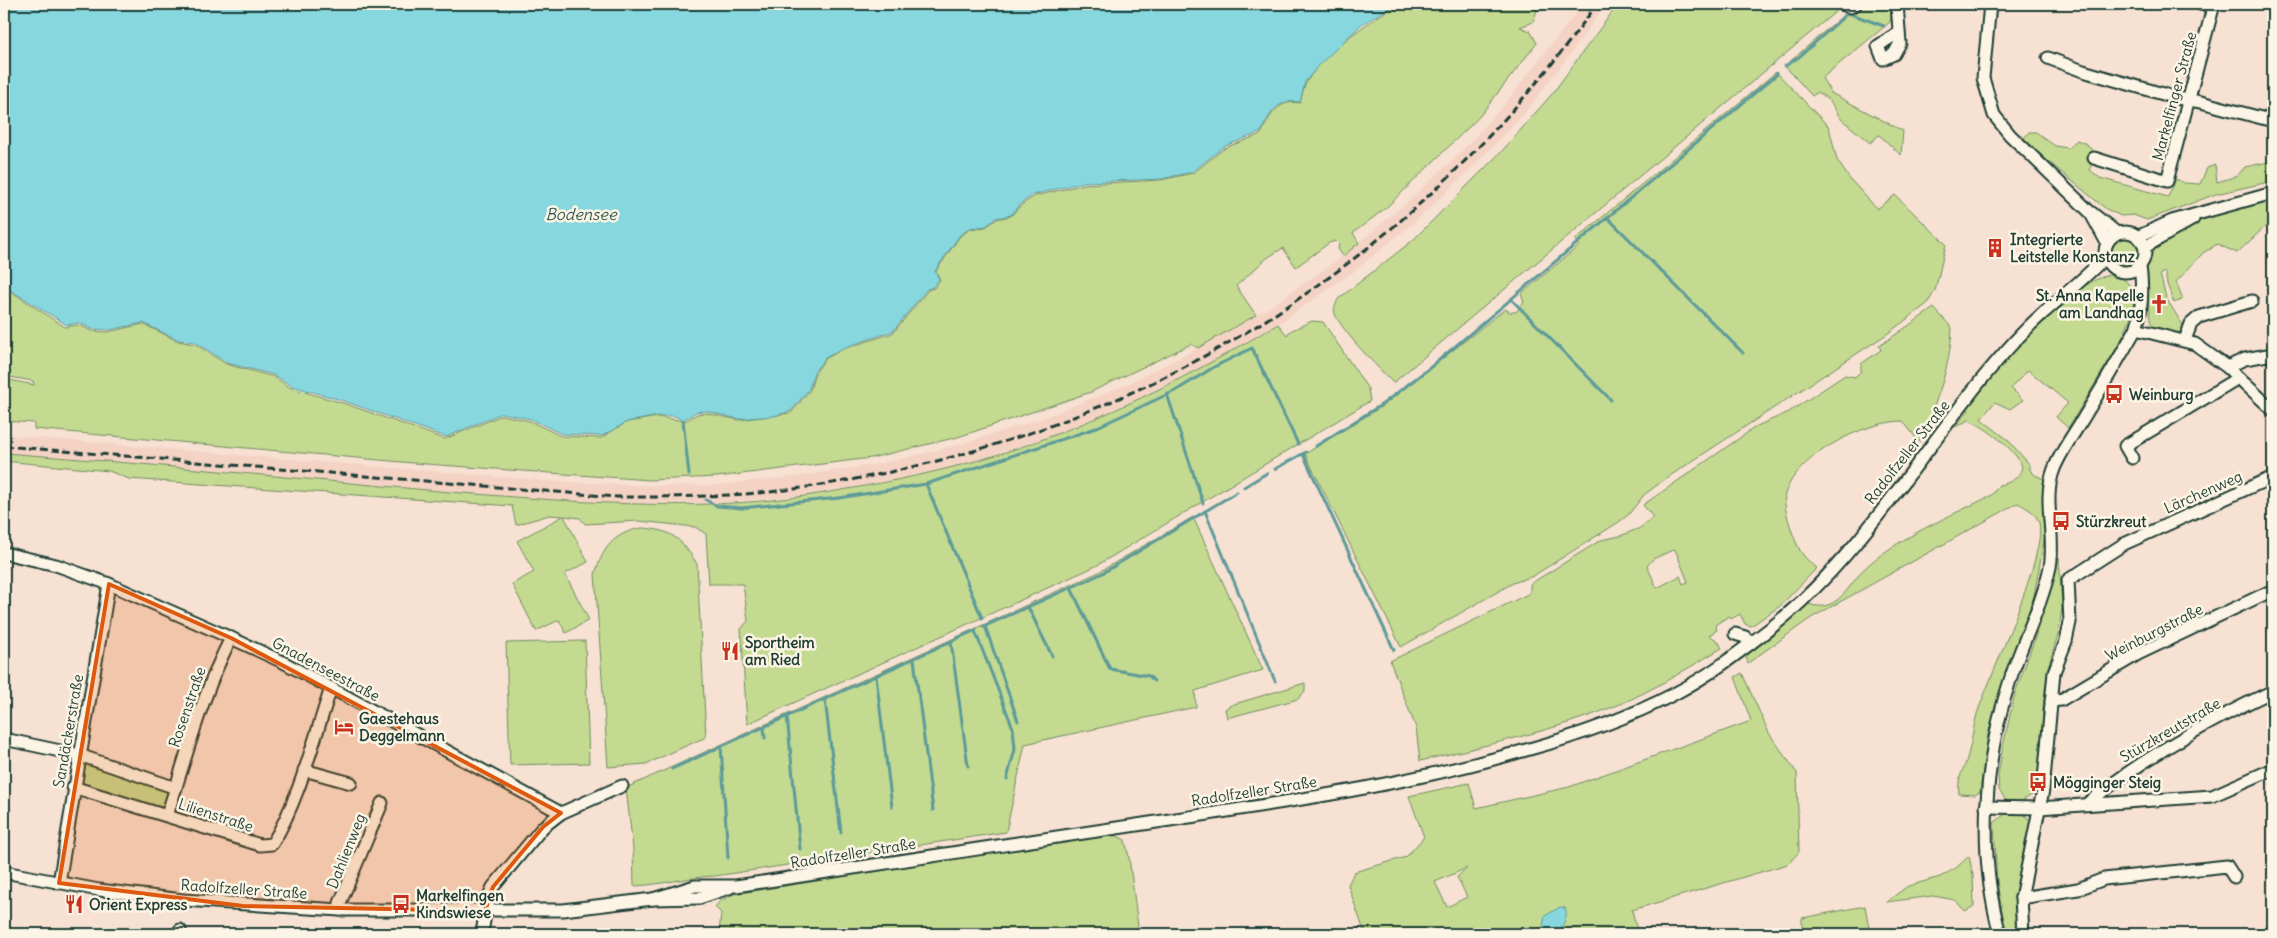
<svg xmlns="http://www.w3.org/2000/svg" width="2277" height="938" viewBox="0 0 2277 938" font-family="Delius,sans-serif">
  <rect width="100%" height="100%" fill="#f7e1d2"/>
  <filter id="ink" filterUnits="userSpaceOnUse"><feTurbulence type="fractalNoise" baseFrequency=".02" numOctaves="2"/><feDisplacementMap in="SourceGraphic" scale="10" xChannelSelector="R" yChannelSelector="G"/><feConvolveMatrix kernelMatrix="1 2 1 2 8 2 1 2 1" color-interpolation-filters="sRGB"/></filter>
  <g filter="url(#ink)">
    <path fill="#f4d3c5" d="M1583,4H1606L1571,53L1524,114L1474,166L1417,220L1352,273L1278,324L1170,385L1053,436L972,462L889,481L802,496L718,503L631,504L461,493L4,453V435L549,481L660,486L717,485L801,476L884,463L965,443L1045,417L1123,386L1198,348L1268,308L1343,256L1405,204L1461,152L1507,101Z"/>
    <g fill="#c3da90" stroke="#718c62" fill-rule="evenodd">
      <path d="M1398,4H1542L1538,7L1533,22L1520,27L1530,31L1537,43L1479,117L1387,207L1353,233L1359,243L1343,256L1338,249L1339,244L1336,241L1329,243L1296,267L1283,248L1267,258L1236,286L1256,315L1198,348L1191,344L1091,392L958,437L871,458L717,477L650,480L564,474L413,463L34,429V423L4,421V379L34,385L33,381L4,376V287L65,327L79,325L92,331L108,332L143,324L178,341L195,344L226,364L274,377L291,388L343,403L445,439L502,415L530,421L561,436L601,438L627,422L658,417L685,421L697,414L706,413L739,420L791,413L810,390L815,373L825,359L843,349L893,333L928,290L934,288L940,280L936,271L960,236L970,229L986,227L997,219L1011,216L1021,205L1035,196L1085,184L1161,180L1193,173L1225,148L1261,134C1270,116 1277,99 1300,103C1302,96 1303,87 1307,81C1327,49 1367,23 1398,4Z"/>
      <path d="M1618,4H1829L1840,8L1393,383C1377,366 1344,334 1335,314C1333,309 1336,304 1338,299L1412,241L1502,151L1552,94Z"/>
      <path d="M1861,4H1889L1892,11L1890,22L1822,78L1831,93L1903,131L1901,155L1879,135L1870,143L1841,119L1830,101L1818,92L1812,96L1785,66L1849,10L1853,12Z"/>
      <path d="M1776,72L1829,127L1837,160L1849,178L1877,209L1895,195L1946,244L1935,291L1927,304L1887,334L1665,479L1644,495L1628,515L1619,522L1533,576L1513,583L1401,647L1305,454L1384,405L1505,309L1510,312H1516L1524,302L1521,294L1580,245L1575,240Z"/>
      <path d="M2029,132H2036L2055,146L2068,148L2077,140L2087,144L2094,153L2090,170L2100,178L2168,197L2176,179L2184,183L2200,184L2207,168L2215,165L2217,182L2237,176L2245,167L2273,161V181L2216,194L2147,220L2133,215L2121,216L2106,209L2049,162L2024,138Z"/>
      <path d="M2273,200V223L2268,224L2237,253L2217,244L2203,253L2176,282L2183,299L2174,303L2167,284L2165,272L2160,274L2166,298L2184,327L2180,332C2172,334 2158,332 2152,325C2148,321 2146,272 2147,265C2149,258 2151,251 2157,245C2187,220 2236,209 2273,200Z"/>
      <circle cx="2125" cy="251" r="14"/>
      <path d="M2114,274C2158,290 2116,348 2102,372C2091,391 2079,409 2068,428L2056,417L2068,403L2028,370L2011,388L2023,400L2010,409L1995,402L1981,419L2007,439L2030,465V470L2035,475L2044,479L2046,530L2033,601L2005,676L1988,734L1980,792L1975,795L1959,794C1957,774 1964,772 1968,755C1972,741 1973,727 1977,714C1988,680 2051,547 2038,520C2034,511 2025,507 2018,503L1811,618L1748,663L1745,655L1809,604C1836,614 1848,587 1862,571C1892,540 1953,515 1992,495L1999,485C2010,483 2019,479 2022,467C2017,450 1985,427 1969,420L1955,427L1969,410L1966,408C1993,372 2069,279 2114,274Z"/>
      <path d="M1934,308L1952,328C1950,370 1936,403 1919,442L1903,421C1866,421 1796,455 1785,494C1782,506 1795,545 1803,555C1807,560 1812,564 1817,568L1780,606L1751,626L1745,624L1740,614L1731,619L1729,616L1715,625L1717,630L1709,635L1718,641L1722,648C1688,668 1654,690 1618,705C1554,731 1487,745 1420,761L1416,728L1390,661L1530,593V584L1601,540L1620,536L1640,528L1653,517L1643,505L1757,426L1789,412L1845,375L1855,377L1861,371V364L1881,350L1879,346ZM1675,549L1688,582L1683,584L1680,576L1657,588L1647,566L1653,559Z"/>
      <path d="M1312,321L1323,322L1368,389L1370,401L1096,566L747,724L741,629L748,621L743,584H709L706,534L695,527L639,521L585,524L580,518L564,516L588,562L565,574L589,620L566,633L559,620L536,631L512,584L534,572L517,541L563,516L549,515L516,525L512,506L129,479L109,471L4,461V453C153,464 302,479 450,492C568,501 688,513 805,496C889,483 975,466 1054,435C1133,405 1206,367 1278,324L1287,335L1290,331Z"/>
      <path d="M1193,517L1263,670L1195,691L1196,707L1025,744L1006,832L715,876C687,877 661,885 634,886L633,849L626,788L1099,572Z"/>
      <path d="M642,528C673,530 681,539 697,564L706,737L646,764L608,767L595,574C603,547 614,533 642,528Z"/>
      <path d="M2059,557L2062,608L2058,635L2048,667L2043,707L2040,775L2035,793L2022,801L2007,802L1999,790L1998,775L2003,746L2015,693L2034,641Z"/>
      <path d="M585,641L589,763L510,765L506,643Z"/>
      <path d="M1742,673L1769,733L1797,773L1799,852L1788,864L1632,910L1638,934H1365L1348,885L1354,872L1406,857L1424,837L1409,796L1469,783L1476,808L1569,787L1751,721L1735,677ZM1467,868L1457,877L1467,897L1447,907L1435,882Z"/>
      <path d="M1305,683V691L1298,699L1227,718L1225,709L1231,705Z"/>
      <path d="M84,762L172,790L165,808L79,783Z"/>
      <path d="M2017,812L2025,815L2031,821C2021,862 2014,892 2017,934H2006L1997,883L1994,823L2006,813Z"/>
      <path d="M1108,835L1117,836L1125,840L1129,857L1139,934H719L721,913L715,907L720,901L734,894Z"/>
      <path d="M1969,856L1973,875L1974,906L1965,911L1955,900L1933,896L1886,902L1908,886L1940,877L1956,868Z"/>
      <path d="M1865,906L1870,934H1802V918Z"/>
    </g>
    <g fill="#87d8de" stroke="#5d9a9a">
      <path d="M4,4H1396L1362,24L1319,65L1305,82L1300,102C1277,98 1269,115 1261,132L1225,146L1192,172L1161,179L1084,182L1033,195L1020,204L1011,215L996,218L986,226L970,228L959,236L935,271L939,279L933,287L927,289L893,331L843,348L825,358L814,372L809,389L791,411L774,416L738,419L706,411L696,412L683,420L674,416H658L627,422L602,436L562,434L531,419L502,413L446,437L341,400L292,386L274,375L227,363L195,342L179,340L143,323L109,330L92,329L79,323L67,325L4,286Z"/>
      <path d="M1560,907L1565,908C1569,917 1562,927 1557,933L1549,934L1543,926L1545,916Z"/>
    </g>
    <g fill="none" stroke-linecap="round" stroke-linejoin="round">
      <g stroke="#5d9a9a" stroke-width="3">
        <path d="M1821,4L1837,9"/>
        <path d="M1785,66L1799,57L1848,13L1884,26"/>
        <path d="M1608,218L1743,353"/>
        <path d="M1512,300L1611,400"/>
        <path d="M1167,394L1203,503"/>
        <path d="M683,420L689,475"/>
        <path d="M1316,446L1384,403L1432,366L1777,74"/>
        <path d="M1303,454L1394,650"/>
        <path d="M1275,469L1306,452"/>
        <path d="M926,484L982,618"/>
        <path d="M1244,487L1267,473"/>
        <path d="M706,500L717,506L742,508L839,498L926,484L1093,429L1177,390L1214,367L1252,348L1298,444"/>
        <path d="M1205,511L1275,681"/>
        <path d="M1071,588L1110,669L1149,676L1154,681"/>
        <path d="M1028,607L1052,656"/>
        <path d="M985,626L1018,721"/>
        <path d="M983,627L1101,574L1237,492"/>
        <path d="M975,631L1013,728L1015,749L1007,779"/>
        <path d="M951,642L968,766"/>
        <path d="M914,659L933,810"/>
        <path d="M876,676L892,807"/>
        <path d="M825,699L841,833"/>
        <path d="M787,716L800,849"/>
        <path d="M764,727L765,738"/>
        <path d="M721,746L728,858"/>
        <path d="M672,769L976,630"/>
      </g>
      <g stroke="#1f3d34" stroke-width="15">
        <g id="minor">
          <path d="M1841,4L1850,7L1856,4"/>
          <path d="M1897,4L1900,43L1894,54L1883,59L1878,46L1899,32"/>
          <path d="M1990,4L1983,78L1994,115L2010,135L2090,212L2107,243"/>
          <path d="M2200,4L2213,7"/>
          <path d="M2048,58L2083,71L2177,98L2201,102L2273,121"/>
          <path d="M2094,158L2167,181L2214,4"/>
          <path d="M2092,213L2117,233"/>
          <circle cx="2125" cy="252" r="20"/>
          <path d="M2139,236L2172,221L2273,193"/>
          <path d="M2145,247L2193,219"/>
          <path d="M2136,329L2195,344L2227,367L2273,410"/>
          <path d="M2185,340L2191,324L2199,317L2252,301"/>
          <path d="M2227,367L2245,359L2273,354"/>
          <path d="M2132,458L2125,446L2238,378"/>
          <path d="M4,553L56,565L109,584L231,638L283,662L561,813"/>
          <path d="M1735,634L1745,637L1750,644"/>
          <path d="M2051,701L2061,700L2138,654L2273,590"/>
          <path d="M4,739L79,755L176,788"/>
          <path d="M304,770L351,783"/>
          <path d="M73,787L260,845L272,844C298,803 315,736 331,688"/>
          <path d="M2088,803C2144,757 2207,722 2273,691"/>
          <path d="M1986,807L2039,808L2212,796L2273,769"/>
          <path d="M167,815C187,755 202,694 231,638"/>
          <path d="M4,872L99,890L183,900L340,910H563L653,899L699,898L729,888"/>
          <path d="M59,883L109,584"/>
          <path d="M2021,898L2078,889L2104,879L2227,866L2234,877"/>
          <path d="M653,899L695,886H736C885,862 1034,841 1183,818C1299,800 1413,783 1526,750C1577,736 1626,719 1674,694C1709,676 1741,651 1772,627C1854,562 1917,460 1982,379C2000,357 2020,334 2041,315C2063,295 2086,278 2106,256"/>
          <path d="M340,910V903L382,803"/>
          <path d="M179,934L180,930"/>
          <path d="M482,934L487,901L493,887L543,827L561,813L622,786"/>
          <path d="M2000,934C1977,851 1984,758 2011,677C2023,640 2042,605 2050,567C2056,535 2042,499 2054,469C2061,451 2074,434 2084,417C2102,388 2119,358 2136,329C2143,308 2143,288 2140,266"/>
          <path d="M2023,934L2021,898L2043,790L2054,672L2066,641L2070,622L2068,580L2124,544L2273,477"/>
        </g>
      </g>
      <use href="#minor" stroke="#fcf5e5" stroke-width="11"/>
      <path stroke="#1f3d34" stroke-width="3" stroke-dasharray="8 4" stroke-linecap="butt" d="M4,446L617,497C676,497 736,497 794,489C1126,443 1403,277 1597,4"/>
    </g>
  </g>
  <path fill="#de580e" fill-opacity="0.2" stroke="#de580e" stroke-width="4" stroke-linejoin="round" d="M109,584L231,638L561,813L543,827L493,887L485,911L243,906L59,883Z"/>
  <defs>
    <g id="building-bare" transform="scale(1.5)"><path d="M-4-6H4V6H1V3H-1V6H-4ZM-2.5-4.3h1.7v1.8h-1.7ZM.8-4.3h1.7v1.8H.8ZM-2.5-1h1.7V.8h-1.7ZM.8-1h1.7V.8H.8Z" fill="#c8321e" stroke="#fcf5e5" stroke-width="2.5" paint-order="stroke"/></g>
    <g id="church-bare" transform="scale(1.5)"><path d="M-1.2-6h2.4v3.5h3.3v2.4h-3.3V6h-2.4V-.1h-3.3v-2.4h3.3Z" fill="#c8321e" stroke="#fcf5e5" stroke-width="2.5" paint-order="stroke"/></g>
    <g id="bus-bare" transform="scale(1.5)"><path d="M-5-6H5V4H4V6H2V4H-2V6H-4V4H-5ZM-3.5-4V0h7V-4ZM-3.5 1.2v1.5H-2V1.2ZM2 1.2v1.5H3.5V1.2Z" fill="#c8321e" stroke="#fcf5e5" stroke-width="2.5" paint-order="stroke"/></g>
    <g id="restaurant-bare" transform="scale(1.5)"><path d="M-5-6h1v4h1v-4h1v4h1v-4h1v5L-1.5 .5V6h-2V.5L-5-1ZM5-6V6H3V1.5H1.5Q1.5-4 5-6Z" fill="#c8321e" stroke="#fcf5e5" stroke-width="2.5" paint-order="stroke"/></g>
    <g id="hotel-bare" transform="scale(1.5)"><path d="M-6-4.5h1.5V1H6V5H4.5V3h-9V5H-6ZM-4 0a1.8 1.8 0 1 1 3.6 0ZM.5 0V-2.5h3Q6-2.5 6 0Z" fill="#c8321e" stroke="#fcf5e5" stroke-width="2.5" paint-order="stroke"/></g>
  </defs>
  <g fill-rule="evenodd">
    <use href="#building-bare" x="1995" y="248"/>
    <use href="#church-bare" x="2159" y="304"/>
    <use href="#bus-bare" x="2114" y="394"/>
    <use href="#bus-bare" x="2061" y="521"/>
    <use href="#restaurant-bare" x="730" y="651"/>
    <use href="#hotel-bare" x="344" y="727"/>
    <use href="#bus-bare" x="2038" y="782"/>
    <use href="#restaurant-bare" x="74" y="904"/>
    <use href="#bus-bare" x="401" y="904"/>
  </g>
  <g text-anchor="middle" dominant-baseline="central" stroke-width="5" stroke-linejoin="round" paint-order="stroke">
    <g font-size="15" fill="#1f3d34" stroke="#fcf5e5">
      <text transform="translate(2174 96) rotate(-75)">Markelfinger Straße</text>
      <text transform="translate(1907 452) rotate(-52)">Radolfzeller Straße</text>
      <text transform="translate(2203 492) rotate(-24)">Lärchenweg</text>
      <text transform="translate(2154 632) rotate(-27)">Weinburgstraße</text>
      <text transform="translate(326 669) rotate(28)">Gnadenseestraße</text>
      <text transform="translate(187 707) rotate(-71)">Rosenstraße</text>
      <text transform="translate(2170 730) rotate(-30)">Stürzkreutstraße</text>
      <text transform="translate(68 731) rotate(-80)">Sandäckerstraße</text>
      <text transform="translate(1254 791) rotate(-9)">Radolfzeller Straße</text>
      <text transform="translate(216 815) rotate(18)">Lilienstraße</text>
      <text transform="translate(346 851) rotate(-68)">Dahlienweg</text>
      <text transform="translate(853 853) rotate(-9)">Radolfzeller Straße</text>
      <text transform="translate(244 889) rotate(4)">Radolfzeller Straße</text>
    </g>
    <g font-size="15" font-weight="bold" fill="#1f3d34" stroke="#fcf5e5" text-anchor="start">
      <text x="2010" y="239">Integrierte<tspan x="2010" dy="17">Leitstelle Konstanz</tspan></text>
      <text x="2144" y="295" text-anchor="end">St. Anna Kapelle<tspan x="2144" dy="17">am Landhag</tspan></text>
      <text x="2129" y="394">Weinburg</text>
      <text x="2076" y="521">Stürzkreut</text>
      <text x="745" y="642">Sportheim<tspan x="745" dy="17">am Ried</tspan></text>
      <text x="359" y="718">Gaestehaus<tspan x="359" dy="17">Deggelmann</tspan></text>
      <text x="2053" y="782">Mögginger Steig</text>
      <text x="416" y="895">Markelfingen<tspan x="416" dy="17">Kindswiese</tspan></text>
      <text x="89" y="904">Orient Express</text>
    </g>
    <g font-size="16" font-style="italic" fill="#345c56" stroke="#fcf5e5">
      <text x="581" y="214">Bodensee</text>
    </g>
  </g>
  <rect width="2277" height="938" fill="none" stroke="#fcf5e5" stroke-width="20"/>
  <rect x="10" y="10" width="2257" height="918" fill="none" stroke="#1f3d34" stroke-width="2" filter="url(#ink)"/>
</svg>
